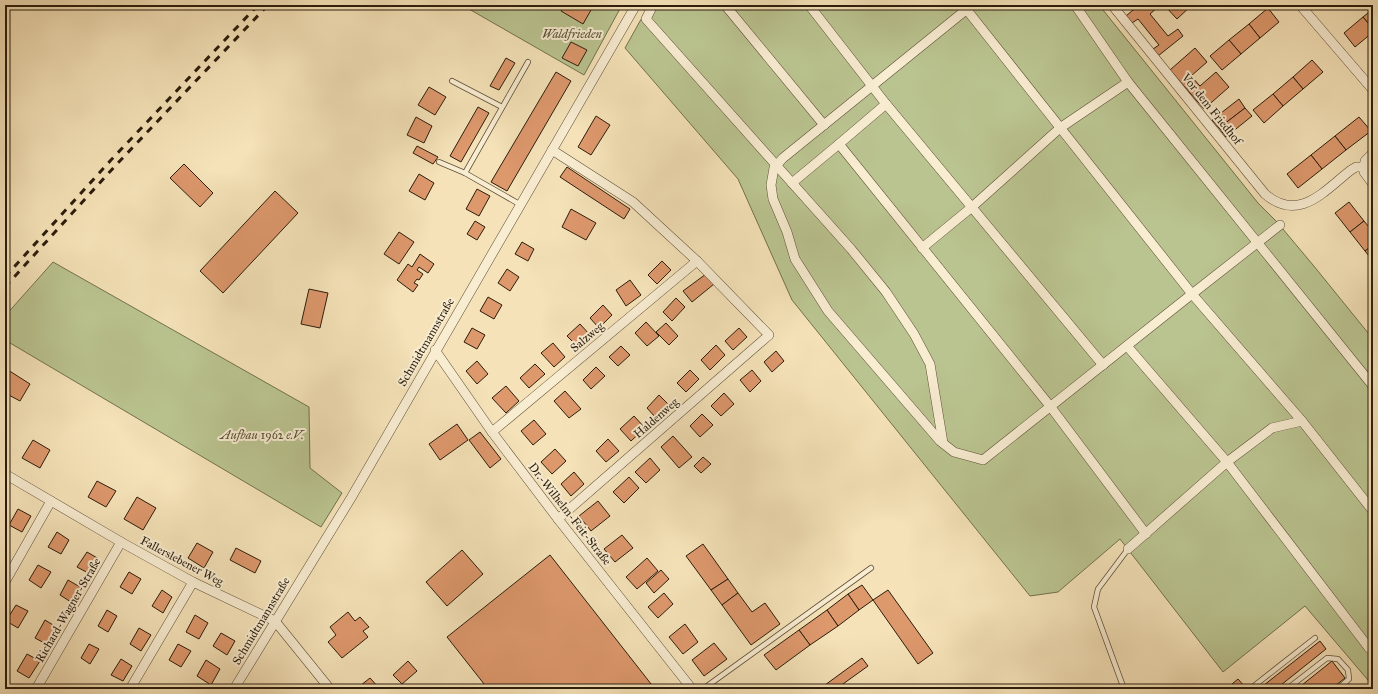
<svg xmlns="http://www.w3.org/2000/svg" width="1378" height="694" viewBox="0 0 1378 694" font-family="'IM FELL Great Primer',serif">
  <rect width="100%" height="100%" fill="#f5e2b8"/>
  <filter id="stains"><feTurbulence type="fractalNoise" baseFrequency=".005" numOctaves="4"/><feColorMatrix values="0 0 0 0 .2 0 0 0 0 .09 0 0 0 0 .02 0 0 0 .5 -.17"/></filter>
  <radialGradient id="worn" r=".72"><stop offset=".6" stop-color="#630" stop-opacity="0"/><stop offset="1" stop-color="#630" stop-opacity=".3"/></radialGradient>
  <g fill="#bac490" stroke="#72704e">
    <path d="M462,5H622L584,75Z"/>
    <path d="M649,5H1099L1258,203L1277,222L1313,265L1373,339V686L1305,606L1223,672L1120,539L1058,592L1030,596L792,300L738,179L625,48Z"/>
    <path d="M53,262L309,407L310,468L342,493L321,527L5,340V316Z"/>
  </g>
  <g fill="#dd986c" stroke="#2b1d0c">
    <path d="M565,5H583L591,10L583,24L561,11Z"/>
    <path d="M1139,5H1158L1159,6L1150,14L1168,36L1178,29L1183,36L1158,56L1153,49L1159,45L1138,19L1132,23L1126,16Z"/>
    <path d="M1164,5H1192L1177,19Z"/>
    <path d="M1268,8L1279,22L1260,38L1249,24Z"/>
    <path d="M1373,9V29L1363,17Z"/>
    <path d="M1363,17L1373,29V32L1355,47L1344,33Z"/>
    <path d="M1249,24L1260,38L1241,54L1229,40Z"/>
    <path d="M1229,40L1241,54L1222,70L1210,56Z"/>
    <path d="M571,42L587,50L578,66L562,58Z"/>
    <path d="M1195,48L1207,62L1191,76L1200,86L1216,72L1229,87L1204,109L1170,70Z"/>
    <path d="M506,58L515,63L499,90L490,86Z"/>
    <path d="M1312,60L1323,72L1303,89L1293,77Z"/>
    <path d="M556,72L571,81L507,191L491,182Z"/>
    <path d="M1293,77L1303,89L1283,106L1273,94Z"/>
    <path d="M429,87L446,97L435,115L418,105Z"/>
    <path d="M1273,94L1283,106L1264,123L1253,110Z"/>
    <path d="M1239,99L1245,108L1219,128L1212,120Z"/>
    <path d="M478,107L489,113L461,162L450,156Z"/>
    <path d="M1245,108L1252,116L1226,137L1219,128Z"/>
    <path d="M596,116L610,125L591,155L578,147Z"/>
    <path d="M416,117L432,126L424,143L407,135Z"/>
    <path d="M1359,117L1371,131L1346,150L1335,136Z"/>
    <path d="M1335,136L1346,150L1322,169L1311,155Z"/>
    <path d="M417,146L438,157L433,164L413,153Z"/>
    <path d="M1311,155L1322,169L1298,188L1287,174Z"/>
    <path d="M184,164L213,193L200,207L170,178Z"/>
    <path d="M567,167L630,209L624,219L560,177Z"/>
    <path d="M419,174L434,183L425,200L409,191Z"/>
    <path d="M477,189L490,196L479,216L466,209Z"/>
    <path d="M275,191L298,213L223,293L200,271Z"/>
    <path d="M1349,202L1364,221L1350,232L1335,213Z"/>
    <path d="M571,209L596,223L586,240L562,227Z"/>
    <path d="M475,221L485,227L477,240L467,234Z"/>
    <path d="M1364,221L1373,232V245L1365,251L1350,232Z"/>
    <path d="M399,232L414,242L399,264L384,254Z"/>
    <path d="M522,242L534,249L528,261L515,254Z"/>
    <path d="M1373,245V261L1365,251Z"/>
    <path d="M420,254L434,264L428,273L419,267L417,270L423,274L419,280L417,279L414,283L418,285L413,292L397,280L408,264L412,267Z"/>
    <path d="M662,261L671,270L657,284L648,275Z"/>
    <path d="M507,269L519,277L510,291L498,283Z"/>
    <path d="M706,274L714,284L692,302L683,291Z"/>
    <path d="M630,280L641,295L626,306L616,290Z"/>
    <path d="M309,289L328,293L320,328L301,324Z"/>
    <path d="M488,297L502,305L494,319L480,311Z"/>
    <path d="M676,298L685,307L672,321L663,312Z"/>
    <path d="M603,305L612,315L599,328L590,318Z"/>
    <path d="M646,322L659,336L647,346L635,333Z"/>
    <path d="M666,323L678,336L669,345L656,332Z"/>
    <path d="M580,324L590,335L578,347L567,336Z"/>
    <path d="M472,328L485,335L477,349L464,342Z"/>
    <path d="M739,328L747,337L733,350L725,341Z"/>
    <path d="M553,343L565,357L554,367L541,353Z"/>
    <path d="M716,345L725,355L710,370L701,360Z"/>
    <path d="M621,346L630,355L618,366L609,357Z"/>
    <path d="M776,351L784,361L772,372L764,362Z"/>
    <path d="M477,361L488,374L477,384L466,371Z"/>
    <path d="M535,364L545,374L529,388L520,378Z"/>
    <path d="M596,367L605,376L591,389L583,380Z"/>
    <path d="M8,370L30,384L20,401L5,393V375Z"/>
    <path d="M690,370L699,379L686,392L677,383Z"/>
    <path d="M752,370L761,381L750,392L740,380Z"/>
    <path d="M506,386L519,401L506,413L492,398Z"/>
    <path d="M565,391L581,409L569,418L554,401Z"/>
    <path d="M724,393L734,404L721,416L711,406Z"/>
    <path d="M659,395L669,405L656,418L647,408Z"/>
    <path d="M702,414L713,425L700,437L690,426Z"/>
    <path d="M634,416L645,428L631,441L620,429Z"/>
    <path d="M534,420L546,434L533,445L521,431Z"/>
    <path d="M457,424L468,440L440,460L429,444Z"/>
    <path d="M480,432L501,459L490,468L469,440Z"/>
    <path d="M673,436L692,457L679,468L661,447Z"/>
    <path d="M608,439L619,451L606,462L596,451Z"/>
    <path d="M33,440L50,450L40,468L22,458Z"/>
    <path d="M555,449L566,461L552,474L541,462Z"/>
    <path d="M703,457L711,464L701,473L694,466Z"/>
    <path d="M650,458L660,470L646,483L635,472Z"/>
    <path d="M574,472L584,484L571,496L561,484Z"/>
    <path d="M629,477L639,488L624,503L613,492Z"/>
    <path d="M97,481L116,491L106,507L88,497Z"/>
    <path d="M137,497L156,508L143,530L124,519Z"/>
    <path d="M598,501L610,516L591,531L579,516Z"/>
    <path d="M18,509L31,516L22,532L9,525Z"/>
    <path d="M57,532L69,540L61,554L48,547Z"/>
    <path d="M622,535L633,548L615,562L604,549Z"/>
    <path d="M197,543L213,552L204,568L188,558Z"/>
    <path d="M703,544L728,579L711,590L686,556Z"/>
    <path d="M236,548L261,561L255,573L230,560Z"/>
    <path d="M462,550L483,574L447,606L426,582Z"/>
    <path d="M87,552L99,559L90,574L77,567Z"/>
    <path d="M550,555L655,689H488L447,637Z"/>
    <path d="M647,558L658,571L637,589L626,577Z"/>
    <path d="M38,565L51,572L41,588L29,580Z"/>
    <path d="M661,570L669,579L654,593L646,583Z"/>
    <path d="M129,572L141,579L132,594L120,587Z"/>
    <path d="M728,579L738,593L722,605L711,590Z"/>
    <path d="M68,580L80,587L71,602L60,595Z"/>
    <path d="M862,585L873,600L859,610L848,594Z"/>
    <path d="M162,590L172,597L163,613L152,606Z"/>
    <path d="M888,590L933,653L918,664L873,600Z"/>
    <path d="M664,593L673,604L658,618L648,607Z"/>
    <path d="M738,593L752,612L765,603L780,624L751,645L722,605Z"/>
    <path d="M848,594L859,610L838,626L827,610Z"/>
    <path d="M16,605L28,611L18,628L6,621Z"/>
    <path d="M107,610L117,616L108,632L98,626Z"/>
    <path d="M827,610L838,626L810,645L799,630Z"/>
    <path d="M348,612L355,621L360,617L369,627L363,631L368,637L342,658L328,642L336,635L330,627Z"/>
    <path d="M195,615L208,623L199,639L186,632Z"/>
    <path d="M45,620L58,628L48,645L35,638Z"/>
    <path d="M685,624L698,642L683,654L669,637Z"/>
    <path d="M139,628L151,635L141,651L130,644Z"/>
    <path d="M799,630L810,645L776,670L764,655Z"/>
    <path d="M221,633L235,641L227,655L213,646Z"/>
    <path d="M1320,641L1326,649L1276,689H1259Z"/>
    <path d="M714,643L727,659L704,676L692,660Z"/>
    <path d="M89,644L99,649L90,664L81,658Z"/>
    <path d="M178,644L191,651L181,667L169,660Z"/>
    <path d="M27,654L40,661L29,678L17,671Z"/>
    <path d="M862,658L868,666L836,689H827L825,685Z"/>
    <path d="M121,659L132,666L123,681L111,675Z"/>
    <path d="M206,660L220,669L211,685L197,676Z"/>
    <path d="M408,661L417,671L402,684L393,675Z"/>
    <path d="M1332,661L1345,678L1331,689H1297Z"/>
    <path d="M370,678L380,689H356Z"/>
    <path d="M1238,679L1245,687L1243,689H1226Z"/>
  </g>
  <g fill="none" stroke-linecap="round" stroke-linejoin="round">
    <g stroke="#5e4e37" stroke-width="6">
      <g id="lane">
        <path d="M452,81L502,107"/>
        <path d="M439,162L465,173"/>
        <path d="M521,205L465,173L528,62"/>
        <path d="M703,689L871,568"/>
        <path d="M1124,689L1094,607L1098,589L1128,549"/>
        <path d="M1250,689L1315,638"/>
        <path d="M1287,689L1327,658L1338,659L1348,670L1349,679L1338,689"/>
      </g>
    </g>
    <g stroke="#5e4e37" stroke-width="10">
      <g id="street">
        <path d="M653,5L646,19L851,249L886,292L914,334L930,364L943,443"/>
        <path d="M725,5L824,125"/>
        <path d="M809,5L886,104L839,144"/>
        <path d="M963,5L1192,294L1280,225"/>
        <path d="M972,5L783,158L774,168L771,185L773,199L787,232L795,259L828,311L940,441L954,452L983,460L1192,294L1302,421"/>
        <path d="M1075,5L1128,82L1373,386"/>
        <path d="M1112,5L1265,194C1299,223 1324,191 1351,170L1356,167H1364"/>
        <path d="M1300,5L1373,90"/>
        <path d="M886,104L1103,365"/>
        <path d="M552,150L633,202L697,261L769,335L558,519"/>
        <path d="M1364,167V172L1373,184"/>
        <path d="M1364,167L1365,161L1373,153"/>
        <path d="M792,183L839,144L1050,406L1146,534"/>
        <path d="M922,248L972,207L1060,128L1128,82"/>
        <path d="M1127,346L1227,462L1128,549"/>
        <path d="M435,350L492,432L558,519L692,689"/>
        <path d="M492,432L697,261"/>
        <path d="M5,474L121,542L193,582L275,621L330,689"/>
        <path d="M1373,511L1302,421L1272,428L1227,462L1369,648L1373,645"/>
        <path d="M5,582L51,501"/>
        <path d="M36,689L121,542"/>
        <path d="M130,689L193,582"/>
        <path d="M234,689L351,498L636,5"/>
      </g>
    </g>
    <use href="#lane" stroke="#f8ecd1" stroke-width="4.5"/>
    <use href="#street" stroke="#f8ecd1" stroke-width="9"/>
    <g stroke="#2b1d0c" stroke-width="3" stroke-dasharray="7 7" stroke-linecap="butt">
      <path d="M5,277L111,160L258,5"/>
      <path d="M5,287L116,165L268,5"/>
    </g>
  </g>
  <g text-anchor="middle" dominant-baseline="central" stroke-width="4" stroke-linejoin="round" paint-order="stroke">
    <g font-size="12" font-style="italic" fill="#564f34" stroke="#f8ecd1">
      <text x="572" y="34">Waldfrieden</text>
      <text x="262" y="435">Aufbau 1962 e.V.</text>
    </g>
    <g font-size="12" fill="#2b1d0c" stroke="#f8ecd1">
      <text transform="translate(1212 109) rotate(51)">Vor dem Friedhof</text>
      <text transform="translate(587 337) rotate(-40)">Salzweg</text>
      <text transform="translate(426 342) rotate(-60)">Schmidtmannstraße</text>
      <text transform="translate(656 418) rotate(-41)">Haldenweg</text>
      <text transform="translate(570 514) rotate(52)">Dr.-Wilhelm-Feit-Straße</text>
      <text transform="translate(182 561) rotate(28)">Fallerslebener Weg</text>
      <text transform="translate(68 610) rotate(-60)">Richard-Wagner-Straße</text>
      <text transform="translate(261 621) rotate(-59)">Schmidtmannstraße</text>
    </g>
  </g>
  <rect width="1378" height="694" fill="none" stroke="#f5e2b8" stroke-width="20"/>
  <rect x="6" y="6" width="1366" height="682" fill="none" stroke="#2b1d0c" stroke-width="2"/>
  <rect x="10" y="10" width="1358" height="674" fill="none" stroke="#2b1d0c"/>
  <rect width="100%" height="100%" filter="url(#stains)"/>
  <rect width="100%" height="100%" fill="url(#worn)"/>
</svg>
